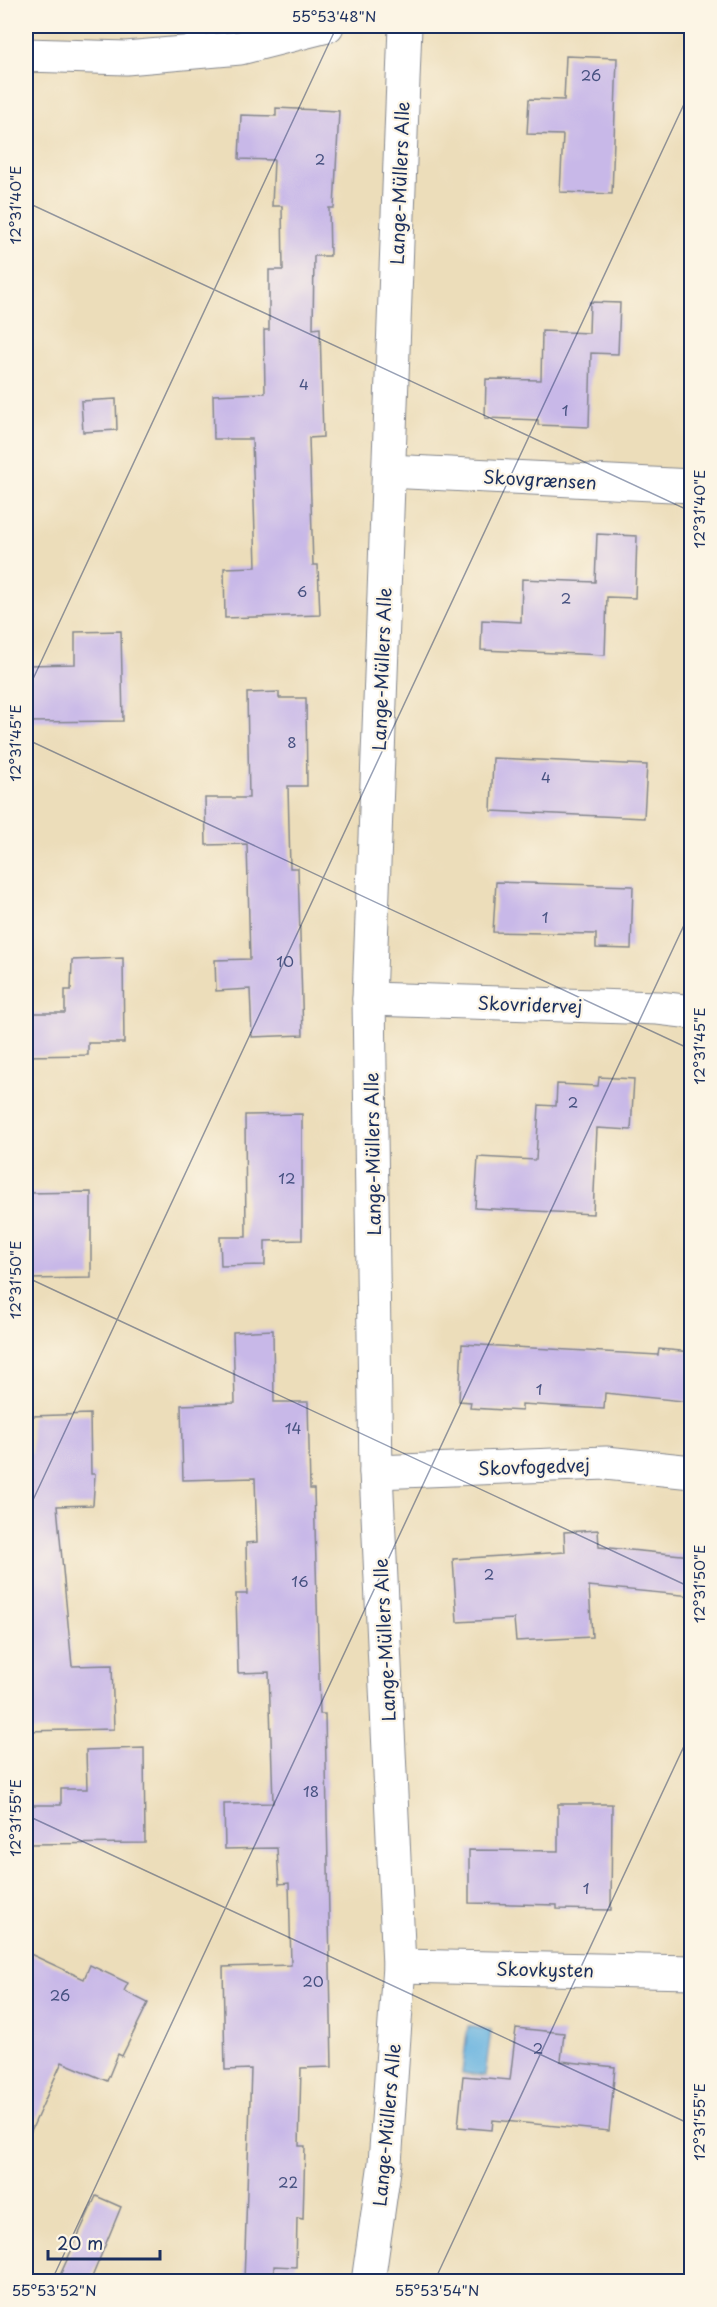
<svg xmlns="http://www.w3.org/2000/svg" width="717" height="2307" viewBox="0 0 717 2307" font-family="'Playpen Sans',sans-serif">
  <rect width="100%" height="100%" fill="#fcf5e5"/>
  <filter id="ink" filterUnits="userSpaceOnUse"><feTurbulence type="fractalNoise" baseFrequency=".0167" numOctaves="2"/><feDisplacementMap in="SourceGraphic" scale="12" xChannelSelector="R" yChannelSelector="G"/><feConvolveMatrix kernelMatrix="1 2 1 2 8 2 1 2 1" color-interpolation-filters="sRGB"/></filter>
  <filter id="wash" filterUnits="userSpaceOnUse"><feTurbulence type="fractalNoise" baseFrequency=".008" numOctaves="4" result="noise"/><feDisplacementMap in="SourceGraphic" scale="24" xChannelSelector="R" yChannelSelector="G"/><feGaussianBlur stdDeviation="1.35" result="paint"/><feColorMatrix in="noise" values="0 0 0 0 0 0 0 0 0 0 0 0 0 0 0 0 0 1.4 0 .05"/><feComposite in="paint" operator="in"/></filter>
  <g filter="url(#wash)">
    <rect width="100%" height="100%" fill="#ecddba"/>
    <path fill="#67b3e0" stroke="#41719f" stroke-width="1.5" d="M468,2026L491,2030L485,2076L462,2073Z"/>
    <g id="blocks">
      <g fill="#c8b8e8">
        <path d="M566,56L617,58L612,194L560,192L563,135L527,134L529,99L564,100Z"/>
        <path d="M276,108L339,111L334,208H329L330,256H314L313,329L320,328L323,437L309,438L313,565H318L320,615L225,618L224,568L256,567L252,439H214L213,395L265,393L264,330H269V270H283L282,206H272L274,160L239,159L241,115L276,116Z"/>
        <path d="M590,302L620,303L618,354L591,353L589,427L538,425V420L485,418L486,379L541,380L542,331L589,333Z"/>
        <path d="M116,399L117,430L83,432L81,401Z"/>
        <path d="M597,534L637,536L635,598L607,597L605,655L481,650L482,620L521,622L522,579L595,582Z"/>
        <path d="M121,631L123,721L26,722V665L75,664V632Z"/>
        <path d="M279,692V698H306L307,786H288L290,868H298L303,1035L252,1037L250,989L216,991L215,960L250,959L247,844L206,845L205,798H249L247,693Z"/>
        <path d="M493,758L647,765L644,818L491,811Z"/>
        <path d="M496,882L633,886L631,949L596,948V934L493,932Z"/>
        <path d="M123,958L124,1043H88V1055L26,1056V1013H65V990H71L72,960Z"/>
        <path d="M599,1077L634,1079L631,1130L597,1128L593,1214L475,1208L478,1157L536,1160L539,1105L556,1106L557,1084L598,1086Z"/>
        <path d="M302,1114V1240L265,1241V1265L221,1266L220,1237H246L245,1115Z"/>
        <path d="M91,1192V1278L26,1279V1193Z"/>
        <path d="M273,1330L274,1402H308L310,1489H314L320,1714H325L332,2067L301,2068L299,2146H305L303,2219L297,2218L296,2267L274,2266V2282H244L251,2069L225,2070L223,1967L291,1965L289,1883L279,1884L277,1848L225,1849L224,1804L273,1803L269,1672L238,1673L236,1594H247L246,1543L257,1542L255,1478L183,1480L181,1405L235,1403L233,1332Z"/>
        <path d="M462,1344L658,1355L659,1349L692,1352V1402L605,1393L604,1409L522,1404V1411L470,1408L471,1402L459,1401Z"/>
        <path d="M90,1414L91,1474H95L93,1505L57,1506L72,1666L112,1665L114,1729L26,1731V1453H32L31,1416Z"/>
        <path d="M598,1530L599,1547L692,1556V1596L589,1586L592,1637L516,1641L514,1619L457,1622L453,1559L565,1552L564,1532Z"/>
        <path d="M144,1748L145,1843L26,1844V1805H61V1789H87L86,1750Z"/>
        <path d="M558,1804H612L611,1910L557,1909V1905L469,1903V1850L558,1851Z"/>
        <path d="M26,1952L84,1979L90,1965L128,1983L124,1991L148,2003L122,2056L118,2054L107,2081L62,2062L26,2142Z"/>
        <path d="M516,2028L564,2033L561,2061L615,2067L609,2131L493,2120L492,2130L458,2127L463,2076L510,2080Z"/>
        <path d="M96,2196L121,2207L90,2282H57Z"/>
      </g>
    </g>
  </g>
  <g filter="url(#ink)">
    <use href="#blocks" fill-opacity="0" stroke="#84868c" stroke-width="1.5"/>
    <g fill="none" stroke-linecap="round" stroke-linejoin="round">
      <g stroke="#84868c" stroke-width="35">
        <g id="minor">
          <path d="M26,55L126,58L240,48L327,26"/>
          <path d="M388,471L692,486"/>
          <path d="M369,999L658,1008L692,1012"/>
          <path d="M376,1472L606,1463L692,1472"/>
          <path d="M399,1966L692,1972"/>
          <path d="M368,2282L385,2163L399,1966L376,1472L369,999L405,26"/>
        </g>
      </g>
      <use href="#minor" stroke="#fff" stroke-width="33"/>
    </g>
  </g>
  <path fill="none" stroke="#1b2f5e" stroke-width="1.5" stroke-opacity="0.45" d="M26,202L692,512M26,694L337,26M26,739L692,1050M26,1277L692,1588M26,1515L692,87M26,1815L692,2125M51,2282L692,908M434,2282L692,1729"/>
  <g text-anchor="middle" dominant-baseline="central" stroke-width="4.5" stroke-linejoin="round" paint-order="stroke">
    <g font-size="15" fill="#465180">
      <text x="591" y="74">26</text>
      <text x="320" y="158">2</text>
      <text x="304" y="383">4</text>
      <text x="565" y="409">1</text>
      <text x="302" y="590">6</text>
      <text x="566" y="597">2</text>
      <text x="292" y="741">8</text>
      <text x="546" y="776">4</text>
      <text x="545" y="916">1</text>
      <text x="285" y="960">10</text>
      <text x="573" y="1101">2</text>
      <text x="287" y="1177">12</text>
      <text x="539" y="1388">1</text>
      <text x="293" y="1427">14</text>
      <text x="489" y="1573">2</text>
      <text x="300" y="1580">16</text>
      <text x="311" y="1790">18</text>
      <text x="586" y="1887">1</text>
      <text x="313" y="1980">20</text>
      <text x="60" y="1994">26</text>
      <text x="538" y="2047">2</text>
      <text x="288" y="2181">22</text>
    </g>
    <g font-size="18" fill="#1b2f5e" stroke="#fcf5e5">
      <text transform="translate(399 183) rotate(-88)">Lange-Müllers Alle</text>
      <text transform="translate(540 479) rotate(3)">Skovgrænsen</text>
      <text transform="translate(381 669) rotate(-88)">Lange-Müllers Alle</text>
      <text transform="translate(530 1004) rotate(2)">Skovridervej</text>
      <text transform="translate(372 1154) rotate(-91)">Lange-Müllers Alle</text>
      <text transform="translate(534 1466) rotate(-2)">Skovfogedvej</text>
      <text transform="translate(384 1640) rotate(-93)">Lange-Müllers Alle</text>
      <text transform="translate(545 1969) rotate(1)">Skovkysten</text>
      <text transform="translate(386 2125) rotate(-85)">Lange-Müllers Alle</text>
    </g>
  </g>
  <rect width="717" height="2307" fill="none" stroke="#fcf5e5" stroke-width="66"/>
  <path d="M48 2250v9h112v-9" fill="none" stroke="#1b2f5e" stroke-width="3"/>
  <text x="57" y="2250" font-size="18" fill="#1b2f5e" stroke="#fcf5e5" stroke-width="4.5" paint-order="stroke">20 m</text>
  <rect x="33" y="33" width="651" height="2241" fill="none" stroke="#1b2f5e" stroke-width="2"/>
  <g font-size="15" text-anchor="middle" fill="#1b2f5e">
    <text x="334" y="22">55°53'48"N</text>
    <text transform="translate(16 205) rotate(-90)" y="5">12°31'40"E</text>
    <text transform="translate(700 509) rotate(-90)" y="5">12°31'40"E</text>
    <text transform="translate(16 743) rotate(-90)" y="5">12°31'45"E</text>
    <text transform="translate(700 1046) rotate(-90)" y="5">12°31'45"E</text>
    <text transform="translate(16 1280) rotate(-90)" y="5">12°31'50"E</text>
    <text transform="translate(700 1584) rotate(-90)" y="5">12°31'50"E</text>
    <text transform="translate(16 1818) rotate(-90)" y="5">12°31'55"E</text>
    <text transform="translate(700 2122) rotate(-90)" y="5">12°31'55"E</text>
    <text x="54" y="2296">55°53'52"N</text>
    <text x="437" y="2296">55°53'54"N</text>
  </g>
</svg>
